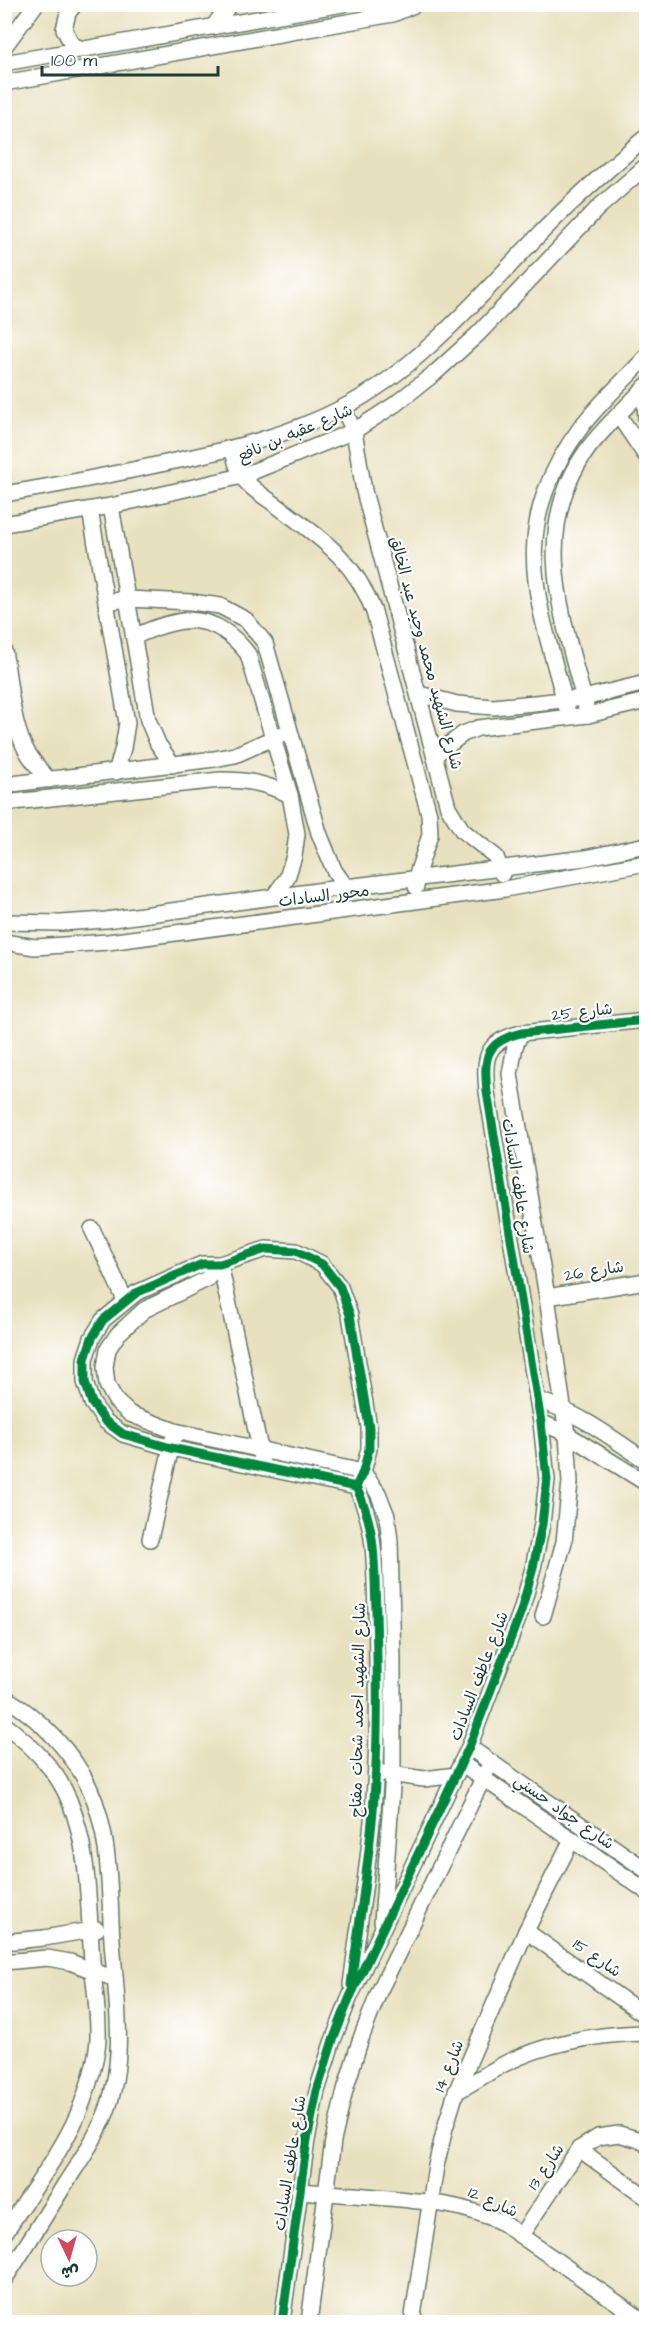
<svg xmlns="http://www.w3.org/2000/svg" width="651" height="2327" viewBox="0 0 651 2327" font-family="'Architects Daughter','Playpen Sans Arabic',sans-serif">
  <rect width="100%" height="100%" fill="#fff"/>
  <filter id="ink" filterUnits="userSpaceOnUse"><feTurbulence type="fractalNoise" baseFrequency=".0167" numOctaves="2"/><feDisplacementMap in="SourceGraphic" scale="12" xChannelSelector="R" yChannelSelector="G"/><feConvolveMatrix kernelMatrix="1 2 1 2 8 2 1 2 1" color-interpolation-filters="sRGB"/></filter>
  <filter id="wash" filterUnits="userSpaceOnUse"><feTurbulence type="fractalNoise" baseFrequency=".008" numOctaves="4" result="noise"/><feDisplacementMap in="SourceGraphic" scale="24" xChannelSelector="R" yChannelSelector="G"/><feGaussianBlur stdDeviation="1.35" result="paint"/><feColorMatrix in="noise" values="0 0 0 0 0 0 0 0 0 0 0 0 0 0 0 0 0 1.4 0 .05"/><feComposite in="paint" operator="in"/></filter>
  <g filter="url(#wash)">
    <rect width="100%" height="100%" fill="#e8e1bf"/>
  </g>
  <g filter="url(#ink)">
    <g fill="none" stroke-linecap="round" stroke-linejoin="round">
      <g stroke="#657665" stroke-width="18">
        <g id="minor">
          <path d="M75,4L68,13L64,29L72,45L83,49"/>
          <path d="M213,27L230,4"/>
          <path d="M4,47L36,4"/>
          <path d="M4,63L343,4"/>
          <path d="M4,83L393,14L416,4"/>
          <path d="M644,389L646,418"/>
          <path d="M343,408L354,431L364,491L448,807L462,830L496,857L502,874"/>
          <path d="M619,416L646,456"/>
          <path d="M232,449C235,457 237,468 241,475C248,487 265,497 276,505C320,538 354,558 374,612L429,814L430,835L418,871L416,887"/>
          <path d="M4,494C60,485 115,474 170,462C228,450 288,436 342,408C416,371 479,297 536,238C571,201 608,169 646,137"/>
          <path d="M111,506L148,720L158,744L173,765"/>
          <path d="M90,510L127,723L123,748L116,772"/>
          <path d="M4,524L111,506L242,476L354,431L394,405L435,373L478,334L598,208L646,166"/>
          <path d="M106,602L127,599L191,602L220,606L246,620L265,643L319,833L334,870L346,887"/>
          <path d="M134,637C181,615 214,610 248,654L290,795L297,834L294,856L287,878L274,896"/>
          <path d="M4,651C10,682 11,718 24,746C30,759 40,770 49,780"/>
          <path d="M419,694L457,704L493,707L584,698L646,683"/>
          <path d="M588,715C566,625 527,534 587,450C604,427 627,407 646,386"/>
          <path d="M569,717C540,604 503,533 581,427C600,402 625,380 646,357"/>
          <path d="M435,755L463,734L478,728L588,715L646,701"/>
          <path d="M4,785L214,759L235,755L280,735"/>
          <path d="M4,803L220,780C248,780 264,783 290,795"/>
          <path d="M4,922L61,923L106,920L346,887L585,858L646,845"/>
          <path d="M4,942L35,947L108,942L505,889L646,863"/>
          <path d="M521,1033L515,1046L510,1074L547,1297L567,1434L570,1482L564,1542L543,1616"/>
          <path d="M92,1229L125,1300"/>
          <path d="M220,1264L207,1279L144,1310L118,1334L108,1349L105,1367L107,1385L116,1401L130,1414L175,1431L363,1472L378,1493L387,1516L390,1541L393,1662V1774L382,1922"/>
          <path d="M220,1264L262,1458"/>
          <path d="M547,1297L646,1281"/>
          <path d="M538,1400C579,1413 611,1437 646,1461"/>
          <path d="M541,1422L567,1434L646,1483"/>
          <path d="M150,1539L173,1439"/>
          <path d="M4,1697C41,1719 72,1751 90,1789C111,1836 109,1891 112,1941C116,1997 127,2059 106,2113C96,2138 80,2161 65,2184C45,2216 25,2248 4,2280"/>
          <path d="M4,1724C31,1745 56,1768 69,1800C90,1850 88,1908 92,1961C94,1986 99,2013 98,2039C97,2059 90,2081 83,2101C69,2143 29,2195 4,2234"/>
          <path d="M469,1747L646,1870"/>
          <path d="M461,1763L646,1891"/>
          <path d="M383,1773L424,1779L456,1775"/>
          <path d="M526,1931L646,2016"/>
          <path d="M4,1942L44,1938L97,1929"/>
          <path d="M4,1962L47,1958L70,1962L115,1979"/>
          <path d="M351,1985C357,1937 365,1889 370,1840C379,1765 378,1687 376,1612C374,1566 377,1528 356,1487L171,1448L123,1434L105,1421L92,1403L85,1382V1359L92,1338L103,1320L136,1293L202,1264H220L266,1249L296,1251L322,1264L340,1287L350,1315L369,1427V1449L363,1472L356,1487"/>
          <path d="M456,2092C472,2083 488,2073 504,2064C548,2042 598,2034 646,2033"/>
          <path d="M579,2149L646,2197"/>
          <path d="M299,2191C329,2193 358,2195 388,2198C429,2202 462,2204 501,2222L645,2322"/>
          <path d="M521,2235L579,2149L598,2137L619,2134L640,2140L646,2144"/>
          <path d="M282,2322L307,2140L317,2091L332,2043L349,1999L469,1747L521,1611L533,1568L542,1524L547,1480L541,1422L487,1092C484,1058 484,1042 521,1033L646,1020"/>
          <path d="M309,2322L333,2141L345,2090L360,2041L379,1992L491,1762"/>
          <path d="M412,2322L436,2166L445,2128L456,2092L526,1931L572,1839"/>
        </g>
      </g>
      <use href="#minor" stroke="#fff" stroke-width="15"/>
      <g stroke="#fff" stroke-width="13">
        <g id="cycleway">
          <path d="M351,1985C357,1937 365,1889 370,1840C379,1765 378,1687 376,1612C374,1566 377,1528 356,1487L171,1448L123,1434L105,1421L92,1403L85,1382V1359L92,1338L103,1320L136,1293L202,1264H220L266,1249L296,1251L322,1264L340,1287L350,1315L369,1427V1449L363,1472L356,1487"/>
          <path d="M282,2322L307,2140L317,2091L332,2043L349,1999L469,1747L521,1611L533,1568L542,1524L547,1480L541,1422L487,1092C484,1058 484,1042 521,1033L646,1020"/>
        </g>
      </g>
      <use href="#cycleway" stroke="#00873e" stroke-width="9"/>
    </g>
  </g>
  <g text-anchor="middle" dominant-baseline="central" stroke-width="4.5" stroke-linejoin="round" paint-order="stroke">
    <g font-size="16" fill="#1f3d34" stroke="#fff">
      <text transform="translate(295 433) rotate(-23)">شارع عقبه بن نافع</text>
      <text transform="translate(426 653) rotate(75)">شارع الشهيد محمد وحيد عبد الخالق</text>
      <text transform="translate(324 896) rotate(-7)">محور السادات</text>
      <text transform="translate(582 1012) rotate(-6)">شارع 25</text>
      <text transform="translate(518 1186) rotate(81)">شارع عاطف السادات</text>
      <text transform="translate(594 1271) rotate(-9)">شارع 26</text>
      <text transform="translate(479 1676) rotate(-69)">شارع عاطف السادات</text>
      <text transform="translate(358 1710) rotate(-89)">شارع الشهيد احمد شحات مفتاح</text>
      <text transform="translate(564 1812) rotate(35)">شارع جواد حسني</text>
      <text transform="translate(597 1958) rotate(35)">شارع 15</text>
      <text transform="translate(449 2066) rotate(-68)">شارع 14</text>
      <text transform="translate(290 2163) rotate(-81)">شارع عاطف السادات</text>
      <text transform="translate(546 2167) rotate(-56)">شارع 13</text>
      <text transform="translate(493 2202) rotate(24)">شارع 12</text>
    </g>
  </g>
  <rect width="651" height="2327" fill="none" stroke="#fff" stroke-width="24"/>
  <g transform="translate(69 2258) rotate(175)"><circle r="28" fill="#ffffff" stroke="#a5b1ae" stroke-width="1.5"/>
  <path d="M0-4.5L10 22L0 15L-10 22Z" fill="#d1495b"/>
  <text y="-9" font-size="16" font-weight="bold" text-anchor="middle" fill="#1f3d34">ش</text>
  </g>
  <path d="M42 66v9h176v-9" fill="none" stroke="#1f3d34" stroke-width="3"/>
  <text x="51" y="66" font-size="18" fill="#1f3d34" stroke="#ffffff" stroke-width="4.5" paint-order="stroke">100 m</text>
</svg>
